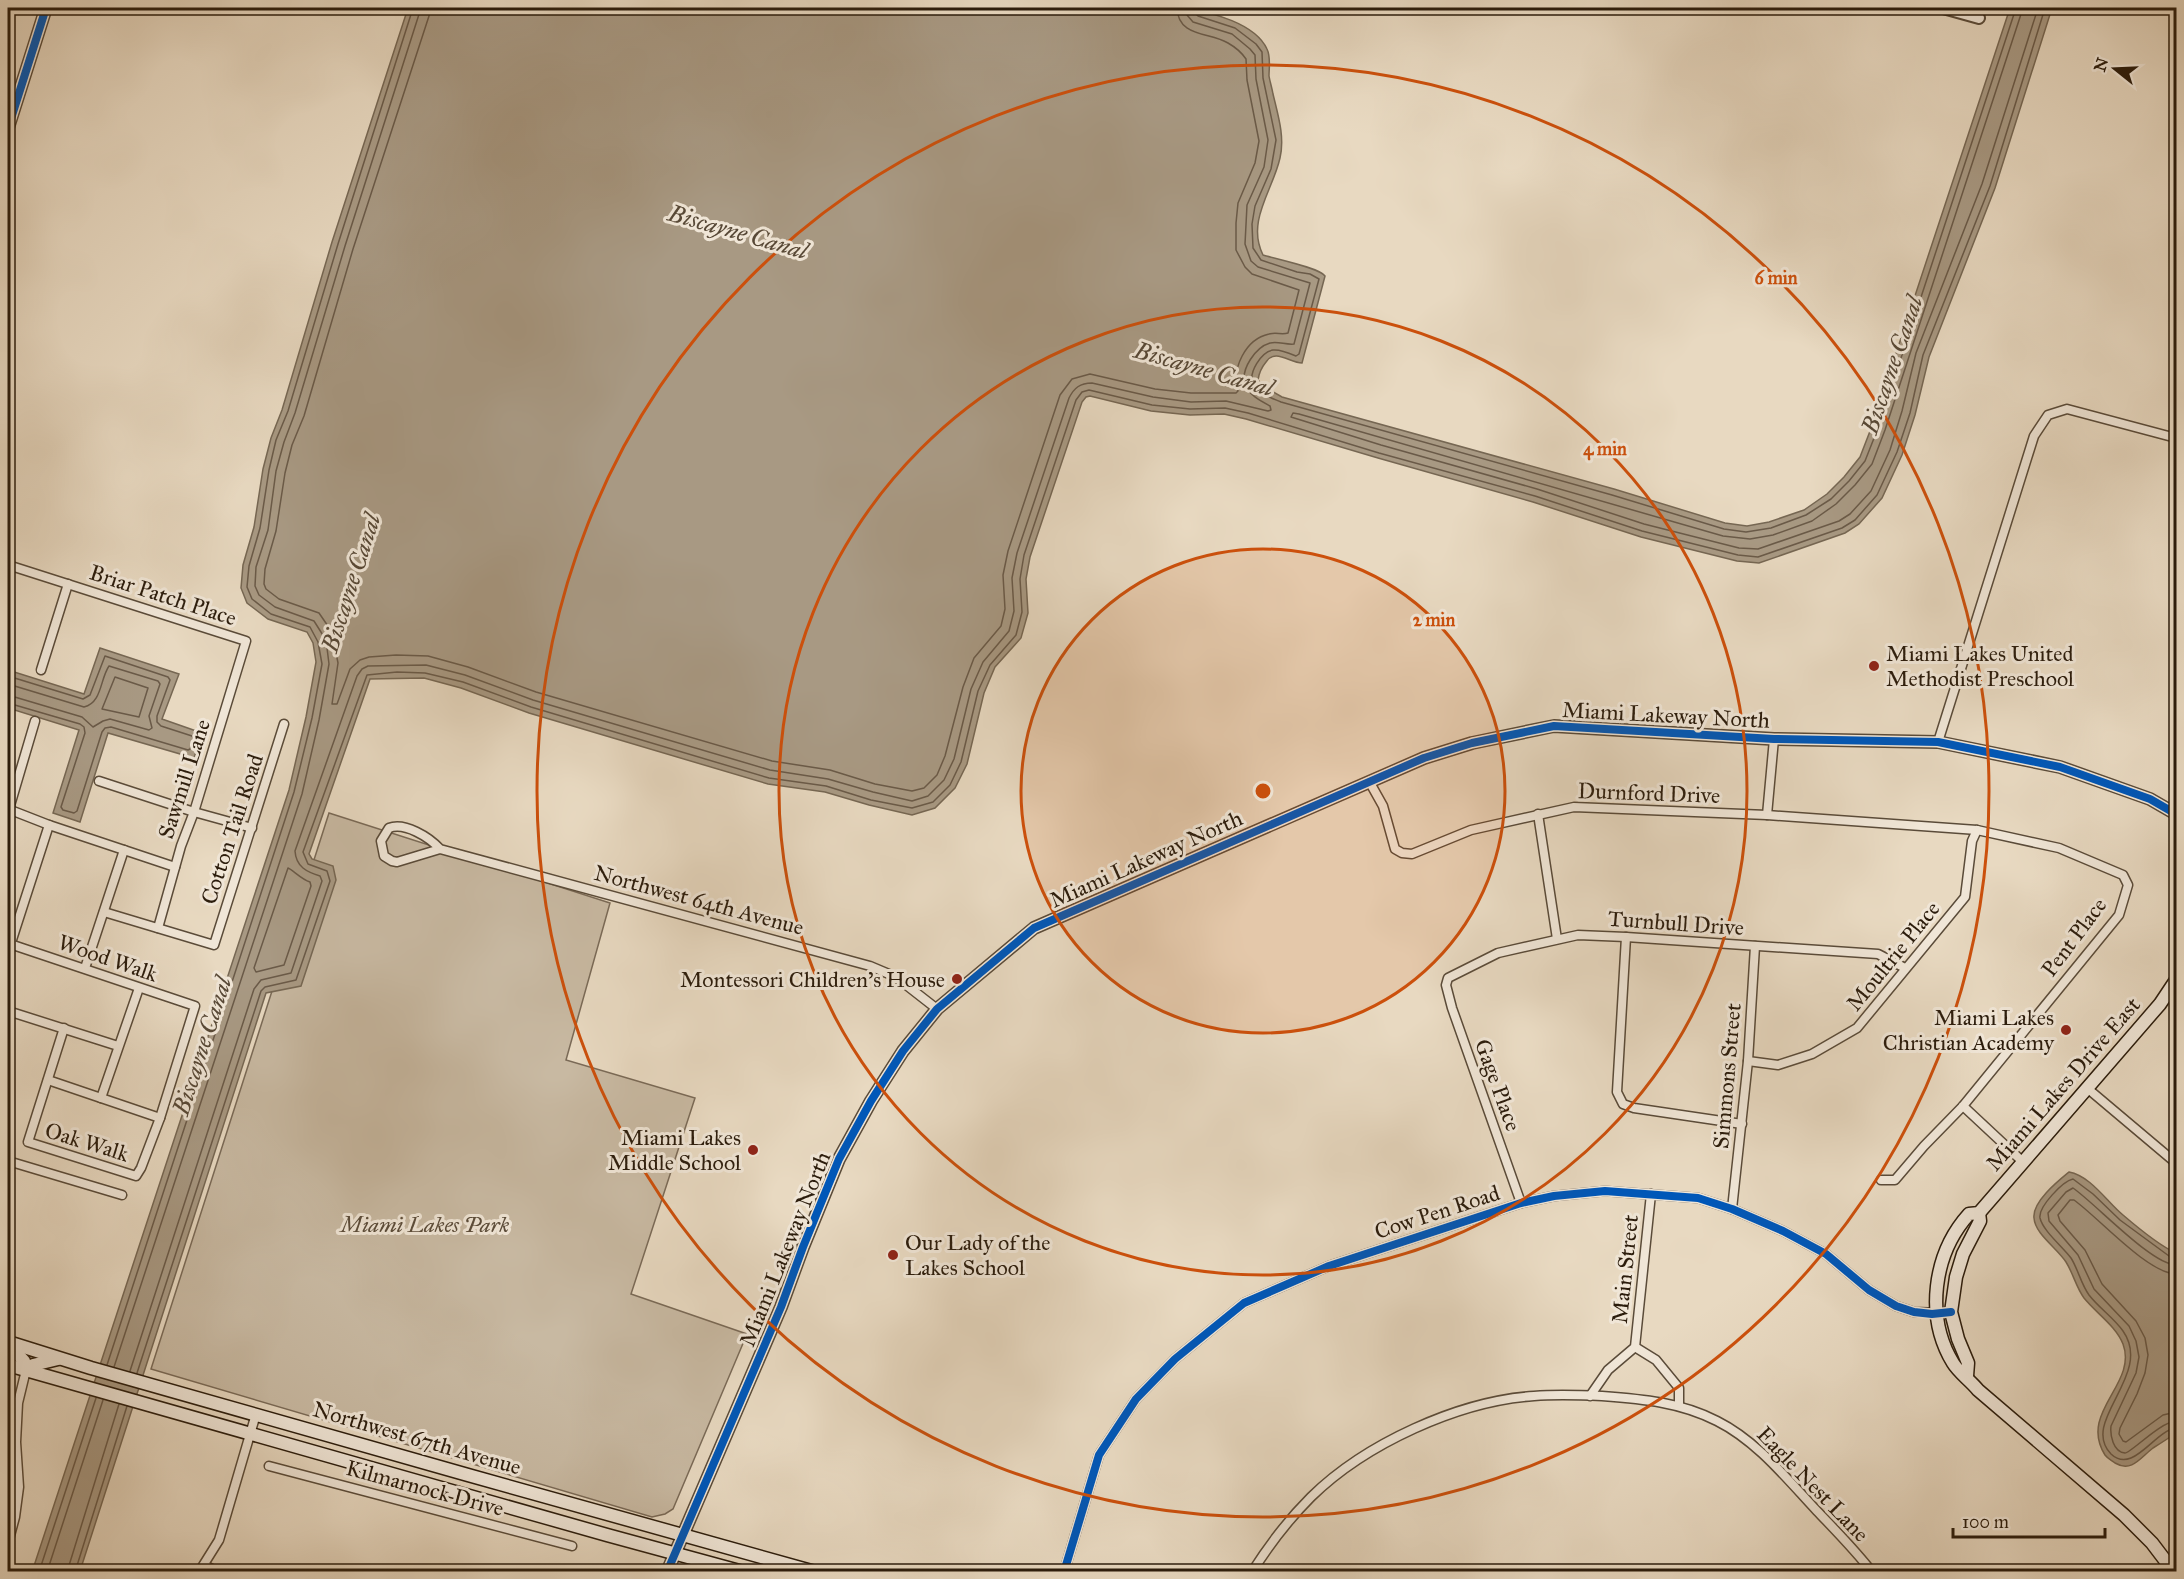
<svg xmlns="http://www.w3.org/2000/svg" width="2184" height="1579" viewBox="0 0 2184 1579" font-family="'IM FELL Great Primer',serif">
  <rect width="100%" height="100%" fill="#e8d9c1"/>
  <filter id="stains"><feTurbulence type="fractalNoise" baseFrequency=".00333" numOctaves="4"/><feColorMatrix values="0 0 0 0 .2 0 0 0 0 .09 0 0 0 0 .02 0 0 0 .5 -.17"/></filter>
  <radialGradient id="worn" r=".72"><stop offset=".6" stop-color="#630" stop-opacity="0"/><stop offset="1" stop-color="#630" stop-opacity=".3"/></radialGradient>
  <path fill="#c8b9a2" stroke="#7a6a57" stroke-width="1.5" d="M329,813L610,903L566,1060L695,1098L631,1294L747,1334L673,1509L665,1514L652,1517L151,1369Z"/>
  <g fill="#a89983" stroke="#766753" stroke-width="1.5">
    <path d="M408,8H1187C1212,13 1255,23 1267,49C1271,57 1269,68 1269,76C1270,82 1272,88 1273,94C1278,115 1285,137 1280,158C1273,190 1246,221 1263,255C1276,259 1320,268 1325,276L1302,363C1290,363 1275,348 1266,362C1261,368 1259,373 1258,380L1263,386L1282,397L1614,489L1725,523L1747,526L1769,522L1804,510L1827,494L1844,477L1860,457L1872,426L2010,8H2052L1995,188L1929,357L1915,415L1902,455L1882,498L1859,524L1845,533L1759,563L1737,561L1641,537L1533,502L1378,458L1246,419L1224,414L1190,415L1151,411L1090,396L1086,397L1082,402L1030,557L1026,579L1028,613L1021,638L995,667L984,693L967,764L955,788L935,808L912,815L869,805L825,792L768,784L529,713L461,688L424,678L370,679L309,854L312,859L333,866L336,880L301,986L266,993L80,1571L32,1572L289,790L306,717L316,662L313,643L307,632L268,619L247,603L241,588L243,565L254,527L263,469L271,438L282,410L332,242Z"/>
    <path d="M100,648L179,674L162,719L202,733L194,758L108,733L80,822L53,813L79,730L8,708V670L84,694Z"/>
    <path d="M2069,1172C2091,1176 2107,1202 2123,1215C2137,1227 2160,1246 2176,1253V1433C2169,1438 2161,1443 2153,1448C2141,1457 2132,1473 2115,1463C2111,1460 2108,1459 2105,1455C2078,1412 2138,1384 2123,1344C2116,1326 2096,1313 2084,1298C2076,1287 2073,1273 2066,1262C2057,1248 2035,1234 2034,1218C2032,1202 2058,1181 2069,1172Z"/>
  </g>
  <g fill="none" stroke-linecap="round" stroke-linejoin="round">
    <g stroke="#6a5a48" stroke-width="1.5">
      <path d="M430,8L429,16L353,249L304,416L292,445L285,473L276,531L265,569L264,584L266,589L279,599L319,613L332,632L338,663L332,704H337L350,669L360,660L369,657L396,655L428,656L468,667L536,692L772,761L830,770L875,784L912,791L924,788L937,775L945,756L963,687L974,658L1001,626L1005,609L1003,575L1008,551L1060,395L1072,379L1090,374L1155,389L1191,393H1236L1238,391C1231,368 1246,339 1269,334C1276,332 1282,335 1288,333L1299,290L1252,274L1245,267L1236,250V223L1238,203L1255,163L1259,141L1247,80L1246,59C1242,53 1235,47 1228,43C1209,32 1178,37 1177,8"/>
      <path d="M1194,8V12L1198,16L1235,28L1256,44L1262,52L1263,78L1276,140L1271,169L1255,206L1252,224L1253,248L1261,260L1297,272L1310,274L1319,279L1299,354L1296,356C1289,353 1280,349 1273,350C1261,352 1248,373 1253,384C1258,394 1272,398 1281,402L1612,495L1724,529L1746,532L1771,528L1806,515L1831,499L1849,481L1865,461L1878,428L2016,8"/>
      <path d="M2023,8L1885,430L1872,464L1855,485L1836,504L1812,521L1773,535L1750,539L1723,536L1299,414L1293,413L1291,417L1381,445L1537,489L1644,524L1739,548L1758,549L1839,521L1850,514L1871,491L1890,450L1902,411L1916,353L1982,184L2038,8"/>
      <path d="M8,676L83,699L90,695L105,656L168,677L170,680L157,716V722L161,726L192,736L194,739L190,749L188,750L111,727L105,728L102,732L77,811L74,813L63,810L61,807L85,733L84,727L80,724L8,703"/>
      <path d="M115,677L148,688L139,717L102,709Z"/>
      <path d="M8,684L84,707C102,703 100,679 109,666L158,681L160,684L149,716L152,728L149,730L110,719L103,721L93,727L82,717L8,695"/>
      <path d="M288,868C293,870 301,879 310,882L311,886L284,965L256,972L254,968Z"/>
      <path d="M2176,1258L2169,1256L2120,1220L2093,1194L2073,1179C2063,1181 2038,1207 2040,1218C2043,1231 2063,1247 2071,1258C2078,1269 2081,1284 2089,1295C2099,1308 2114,1318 2123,1331C2154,1375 2079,1421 2111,1454C2133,1475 2154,1431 2176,1428"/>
      <path d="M2176,1265C2151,1264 2096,1204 2073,1188L2066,1192L2048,1213L2049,1221L2078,1255L2094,1289L2129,1326L2136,1341L2139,1357L2136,1373L2111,1426C2110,1435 2113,1452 2125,1453C2131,1453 2160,1422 2176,1421"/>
      <path d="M2176,1274C2147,1273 2098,1217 2074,1200H2070L2058,1215L2060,1221L2085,1250L2102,1284L2136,1321L2145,1338L2148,1355L2145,1373L2137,1394L2120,1428L2119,1434L2123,1441L2126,1442L2163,1415L2176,1412"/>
      <path d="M107,1365L294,792L312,718L322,664L318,642L310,627L271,614L252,599L247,587L249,566L260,528L269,470L276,440L288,411L338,244L413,8"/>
      <path d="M114,1367L302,794L319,720L329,664L326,640L314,621L275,607L259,595L255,586L256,567L268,530L276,471L284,442L295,413L345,246L421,8"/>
      <path d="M130,1371L254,989L261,980L291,973L322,881L320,876C307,872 296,867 295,851L357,676L362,669L368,666L426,665L465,675L533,700L770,770L828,779L873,792L912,801L928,796L944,780L954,759L971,689L983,662L1009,631L1014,611L1012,578L1017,553L1069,398C1074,388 1080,383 1092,383L1153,397L1191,402L1226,401L1268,411L1271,410L1270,406C1261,401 1249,395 1245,385C1240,369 1256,347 1270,343C1278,341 1286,345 1294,344L1310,283L1258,267L1251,261L1245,244L1247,205L1264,167L1268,140L1256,79L1255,55L1250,49L1232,34L1193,22L1187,15L1186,8"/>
      <path d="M137,1373L261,991L265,987L296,980L330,881L327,871L308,864L303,852L367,675L397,672L425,673L463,682L531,707L769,778L826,786L871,800L912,808L933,802L950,785L961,762L978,691L990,665L1016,635L1022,612L1020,579L1024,555L1076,400L1082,392L1089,390L1152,405L1190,409L1225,408L1248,413L1379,453L1535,496L1642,531L1738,555L1758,557L1842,528L1855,520L1877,495L1897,452L1910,413L1923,355L1990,186L2045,8"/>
      <path d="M39,1572L96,1398"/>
      <path d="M47,1572L103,1400"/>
      <path d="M67,1572L119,1404"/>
      <path d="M75,1572L127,1406"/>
    </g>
    <g stroke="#5a4b39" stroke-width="11">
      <g id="minor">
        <path d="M8,565L246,641L194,812L181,846L158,928"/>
        <path d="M41,670L68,584"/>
        <path d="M1938,742L2034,436L2048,415L2067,409L2176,438"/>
        <path d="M99,781L194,812L252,828"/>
        <path d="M1369,781L1383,806L1395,849L1402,853L1412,854L1471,830L1574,807L1767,815L1977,830L2059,848L2123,875L2128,885L2119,915L1963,1106L1924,1146L1895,1180H1881"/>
        <path d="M8,809L49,825L175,867"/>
        <path d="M9,809L35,721"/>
        <path d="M1538,814L1557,939"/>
        <path d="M1767,815L1774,739"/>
        <path d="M440,849L397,862L392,861L384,856L381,841L389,828C405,822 429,837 440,849L870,966L896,977L937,1009"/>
        <path d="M104,912L214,945L284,724"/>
        <path d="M1626,937L1617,1092L1623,1104L1634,1108L1742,1124"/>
        <path d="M10,944L195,1006L160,1118L141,1168L136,1176L28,1142L64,1028"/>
        <path d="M8,952L49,825"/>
        <path d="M85,968L124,850"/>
        <path d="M8,1011L118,1046"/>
        <path d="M1748,1061L1778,1065L1812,1054L1857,1028L1965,897L1972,841L1977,830"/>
        <path d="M48,1080L160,1118"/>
        <path d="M2087,1088L2176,1163"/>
        <path d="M101,1098L139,988"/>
        <path d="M1963,1106L2023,1162"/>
        <path d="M8,1161L122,1195"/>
        <path d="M1521,1203L1452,1008L1446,985L1448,978L1498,953L1578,935L1626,937L1878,954L1905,968"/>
        <path d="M1732,1209L1748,1061L1755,946"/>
        <path d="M1635,1347L1656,1360L1679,1388V1406"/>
        <path d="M1590,1396L1608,1370L1635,1347L1651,1194"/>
        <path d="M269,1466L572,1546"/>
        <path d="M8,1543L15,1517L19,1487L16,1442L18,1403L26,1370"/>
        <path d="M204,1565L218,1572"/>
        <path d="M199,1572L219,1540L256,1414"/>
        <path d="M1064,1572L1099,1455L1136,1399L1175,1359L1244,1303L1329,1266L1521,1203L1554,1196L1605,1191L1698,1198L1732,1209L1783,1231L1826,1254L1869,1290L1896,1306L1914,1312L1942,1313"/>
        <path d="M1252,1572C1269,1545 1288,1520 1311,1497C1365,1444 1458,1401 1534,1396C1557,1394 1580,1395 1602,1396C1642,1399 1680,1402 1717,1421C1757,1441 1787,1479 1817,1511C1836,1531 1855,1550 1872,1572"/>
      </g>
    </g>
    <g stroke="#5a4b39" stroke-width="14">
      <g id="tertiary">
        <path d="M1943,8L1979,18"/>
        <path d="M8,128L46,8"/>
        <path d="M667,1572L781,1307L803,1247L839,1159L871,1101L903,1051L937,1009L1034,928L1424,758L1472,743L1554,726L1774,739L1938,742L2060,767L2150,799L2176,814"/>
      </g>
    </g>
    <g stroke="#2b1c0c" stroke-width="15">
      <g id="secondary">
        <path d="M8,1342L91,1368L468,1475L815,1572"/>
        <path d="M8,1344L24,1361L26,1370"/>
        <path d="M8,1365L607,1535L743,1572"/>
        <path d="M26,1370L33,1365L58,1359"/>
        <path d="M1967,1376L1968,1363L1958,1339L1951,1312L1956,1277L1963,1254L1980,1221L1979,1213"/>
        <path d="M2174,1572L2152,1543L2124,1515L1978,1390C1970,1380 1959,1373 1953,1363C1925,1317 1933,1254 1969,1214L1979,1213L2160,1004L2176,980"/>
      </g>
    </g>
    <use href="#minor" stroke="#f0e6d7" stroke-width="8"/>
    <use href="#tertiary" stroke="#f0e6d7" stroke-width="10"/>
    <use href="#secondary" stroke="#f0e6d7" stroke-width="12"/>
    <g stroke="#f0e6d7" stroke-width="11">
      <g id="cycleway">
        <path d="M8,128L46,8"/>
        <path d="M667,1572L781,1307L803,1247L839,1159L871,1101L903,1051L937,1009L1034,928L1424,758L1472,743L1554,726L1774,739L1938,742L2060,767L2150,799L2176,814"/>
        <path d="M1064,1572L1099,1455L1136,1399L1175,1359L1244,1303L1329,1266L1521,1203L1554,1196L1605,1191L1698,1198L1732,1209L1783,1231L1826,1254L1869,1290L1896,1306L1914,1312L1932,1314L1951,1312"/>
      </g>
    </g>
    <use href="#cycleway" stroke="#0057b8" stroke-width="8"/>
  </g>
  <circle cx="1263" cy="791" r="242" fill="#cc500c" fill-opacity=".12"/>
  <g fill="none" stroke="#cc500c" stroke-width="3">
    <circle cx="1263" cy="791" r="242"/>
    <circle cx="1263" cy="791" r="484"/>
    <circle cx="1263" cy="791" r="726"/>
  </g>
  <g fill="#8f2418" stroke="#f0e6d7" stroke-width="2">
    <circle cx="1874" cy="666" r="6"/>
    <circle cx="957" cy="979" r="6"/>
    <circle cx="2066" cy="1030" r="6"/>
    <circle cx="753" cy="1150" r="6"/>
    <circle cx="893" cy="1255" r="6"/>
  </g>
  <g text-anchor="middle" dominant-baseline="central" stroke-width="6" stroke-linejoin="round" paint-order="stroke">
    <g font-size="22" fill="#2b1c0c" stroke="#f0e6d7">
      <text transform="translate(163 595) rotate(18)">Briar Patch Place</text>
      <text transform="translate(1666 715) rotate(3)">Miami Lakeway North</text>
      <text transform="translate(184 779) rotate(-72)">Sawmill Lane</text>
      <text transform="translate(1649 793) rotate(2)">Durnford Drive</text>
      <text transform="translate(232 829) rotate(-72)">Cotton Tail Road</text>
      <text transform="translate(1146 859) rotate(-24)">Miami Lakeway North</text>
      <text transform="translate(699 900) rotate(15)">Northwest 64th Avenue</text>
      <text transform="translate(1676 923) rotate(4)">Turnbull Drive</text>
      <text transform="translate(2074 937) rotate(-53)">Pent Place</text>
      <text transform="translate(1893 956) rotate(-51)">Moultrie Place</text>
      <text transform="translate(108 958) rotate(19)">Wood Walk</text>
      <text transform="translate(1727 1076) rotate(-85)">Simmons Street</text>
      <text transform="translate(2063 1084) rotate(-49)">Miami Lakes Drive East</text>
      <text transform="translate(1498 1085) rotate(70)">Gage Place</text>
      <text transform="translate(87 1142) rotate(17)">Oak Walk</text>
      <text transform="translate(1437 1212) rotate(-18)">Cow Pen Road</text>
      <text transform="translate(785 1249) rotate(-68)">Miami Lakeway North</text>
      <text transform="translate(1625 1269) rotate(-84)">Main Street</text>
      <text transform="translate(417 1438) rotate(16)">Northwest 67th Avenue</text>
      <text transform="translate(1813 1484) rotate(46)">Eagle Nest Lane</text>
      <text transform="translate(425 1488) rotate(15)">Kilmarnock Drive</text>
    </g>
    <g font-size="22" fill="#2b1c0c" stroke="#f0e6d7" text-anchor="end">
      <text x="1886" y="653" text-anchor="start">Miami Lakes United<tspan x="1886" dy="25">Methodist Preschool</tspan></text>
      <text x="945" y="979">Montessori Children's House</text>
      <text x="2054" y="1017">Miami Lakes<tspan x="2054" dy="25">Christian Academy</tspan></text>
      <text x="741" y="1137">Miami Lakes<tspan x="741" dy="25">Middle School</tspan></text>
      <text x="905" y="1242" text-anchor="start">Our Lady of the<tspan x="905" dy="25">Lakes School</tspan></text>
    </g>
    <g font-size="22" font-style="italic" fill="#5a4b39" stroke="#f0e6d7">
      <text x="425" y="1224">Miami Lakes Park</text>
    </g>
    <g font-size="24" font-style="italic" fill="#574836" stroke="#f0e6d7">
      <text transform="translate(738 232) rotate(16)">Biscayne Canal</text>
      <text transform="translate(1892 365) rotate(-71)">Biscayne Canal</text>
      <text transform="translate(1204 369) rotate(16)">Biscayne Canal</text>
      <text transform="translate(351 583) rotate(-72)">Biscayne Canal</text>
      <text transform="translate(202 1046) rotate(-72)">Biscayne Canal</text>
    </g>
  </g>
  <circle cx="1263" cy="791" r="9" fill="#cc500c" stroke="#f0e6d7" stroke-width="3"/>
  <g font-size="18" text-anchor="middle" font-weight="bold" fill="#cc500c" stroke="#f0e6d7" stroke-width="6" stroke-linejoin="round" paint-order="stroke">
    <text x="1776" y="284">6 min</text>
    <text x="1605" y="455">4 min</text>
    <text x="1434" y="626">2 min</text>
  </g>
  <rect width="2184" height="1579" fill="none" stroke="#e8d9c1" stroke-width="30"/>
  <rect x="9" y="9" width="2166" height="1561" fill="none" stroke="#2b1c0c" stroke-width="3"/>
  <rect x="15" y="15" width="2154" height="1549" fill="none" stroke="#2b1c0c" stroke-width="1.5"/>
  <g transform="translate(2115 69) rotate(288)" stroke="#f0e6d7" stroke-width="4.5" paint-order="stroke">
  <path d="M0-4.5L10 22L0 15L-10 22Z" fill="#2b1c0c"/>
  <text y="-9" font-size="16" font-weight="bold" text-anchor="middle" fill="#2b1c0c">N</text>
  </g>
  <path d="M1953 1528v9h152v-9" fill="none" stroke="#2b1c0c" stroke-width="3"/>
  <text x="1962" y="1528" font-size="18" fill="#2b1c0c" stroke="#f0e6d7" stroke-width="4.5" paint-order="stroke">100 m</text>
  <rect width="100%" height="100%" filter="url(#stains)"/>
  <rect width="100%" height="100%" fill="url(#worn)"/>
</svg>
